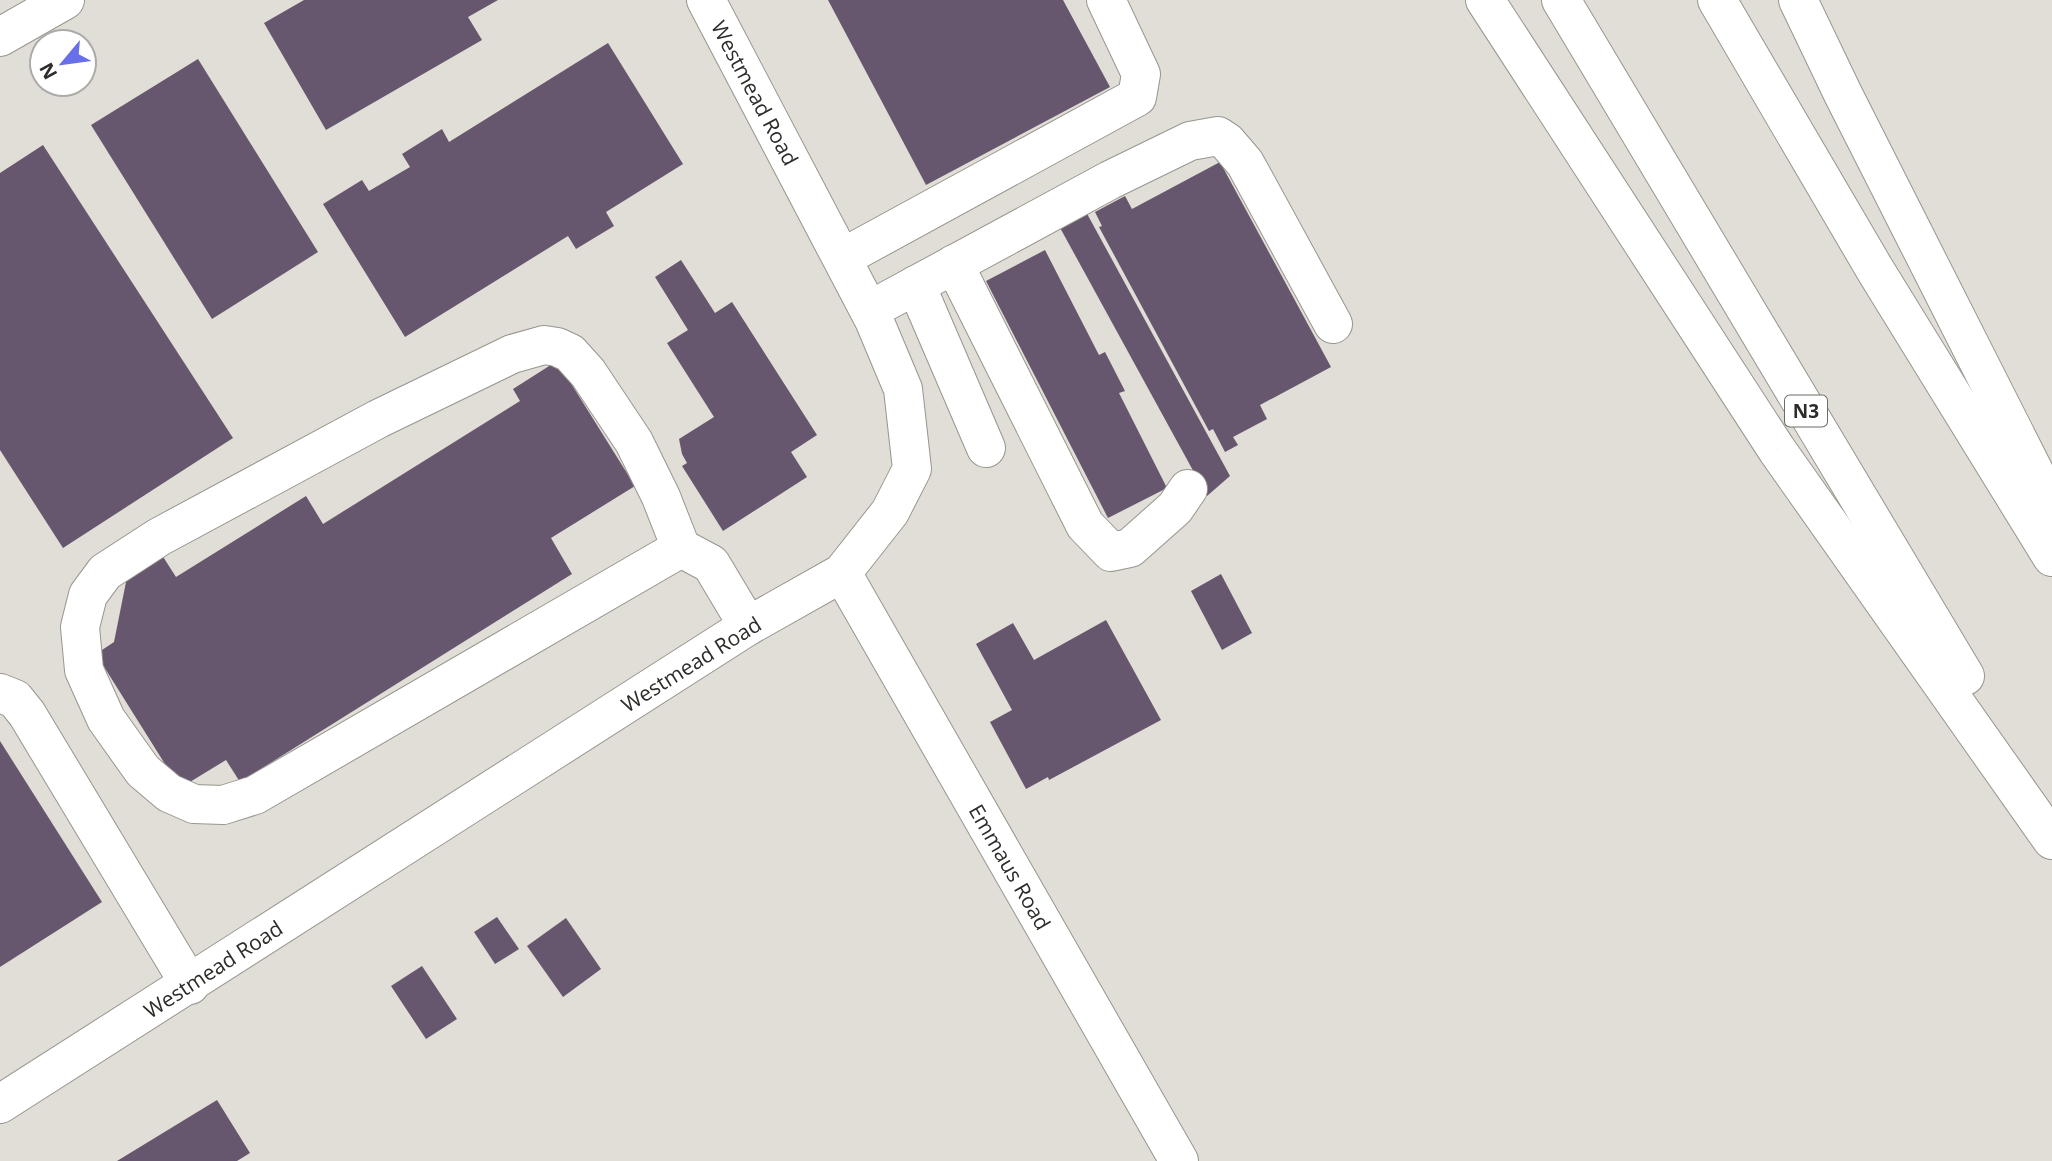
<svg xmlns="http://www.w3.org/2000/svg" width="2052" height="1161" viewBox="0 0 2052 1161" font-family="'Open Sans',sans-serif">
  <rect width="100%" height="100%" fill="#e0ded6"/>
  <g fill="#66576e">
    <path d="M304,0H498L468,17L482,40L326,130L264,23Z"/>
    <path d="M828,0H1063L1110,87L926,185Z"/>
    <path d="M608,43L683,164L606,212L614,226L576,249L568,236L405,337L323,204L362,180L369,191L410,167L402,154L442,129L449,142Z"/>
    <path d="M198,59L318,252L212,319L91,125Z"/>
    <path d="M43,145L233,438L63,548L0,450V173Z"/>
    <path d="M1220,162L1331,367L1260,405L1267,419L1233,437L1238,445L1225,452L1213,429L1209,431L1099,227L1102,226L1095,212L1125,196L1132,209Z"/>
    <path d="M1085,210L1230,476L1207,496L1058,224Z"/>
    <path d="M1045,250L1099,355L1105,352L1125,391L1119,393L1167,488L1108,518L986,281Z"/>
    <path d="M681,260L715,313L732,302L817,435L791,452L807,477L723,531L682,466L687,463L682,454L679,439L714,417L667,343L688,330L655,277Z"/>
    <path d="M557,361L635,486L551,538L572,574L240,782L226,760L180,788L96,654L114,642L128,572L160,552L176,577L306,496L323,524L520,401L513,389Z"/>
    <path d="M1221,574L1252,633L1222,650L1191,591Z"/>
    <path d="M1106,620L1161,720L1049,780L1048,777L1026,789L990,722L1012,710L976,644L1013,623L1034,660Z"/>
    <path d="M0,741L102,902L0,967Z"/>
    <path d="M497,917L519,949L495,964L474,932Z"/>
    <path d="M566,918L601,969L563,997L527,946Z"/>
    <path d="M422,966L457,1019L426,1039L391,986Z"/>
    <path d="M217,1100L250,1153L237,1161H117Z"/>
  </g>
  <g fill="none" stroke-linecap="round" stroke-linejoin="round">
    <g stroke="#97968e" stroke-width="40">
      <g id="minor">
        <path d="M0,37L65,0"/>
        <path d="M842,258L1137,97L1141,74L1106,0"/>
        <path d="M954,264L1085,525L1111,552L1130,548L1175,508L1188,489"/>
        <path d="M916,285L986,448"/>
        <path d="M870,310L1110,180L1190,141L1218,136L1227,142L1245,163L1333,324"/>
        <path d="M681,548L255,795L223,805L194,804L169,793L143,771L106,719L84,670L80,627L88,595L105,572L159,537L378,419L512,354L544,345L557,347L570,353L588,373L634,442L661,497L681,548L711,564L748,626"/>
        <path d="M842,573L1179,1161"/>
        <path d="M0,693L15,699L27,714L190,985"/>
        <path d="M0,1104L748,626L842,573L890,512L912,469L903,389L874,320L706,0"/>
      </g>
    </g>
    <g stroke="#97968e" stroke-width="40">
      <g id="highway">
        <path d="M1485,0L1777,450L2052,840"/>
        <path d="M1561,0L1965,676"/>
        <path d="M1717,0L1874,268L2052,557"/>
        <path d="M1798,0L1843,94L2052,507"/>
      </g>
    </g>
    <use href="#minor" stroke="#fff" stroke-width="38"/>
    <use href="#highway" stroke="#fff" stroke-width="38"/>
  </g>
  <g text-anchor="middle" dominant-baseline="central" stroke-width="7" stroke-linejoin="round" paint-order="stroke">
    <rect fill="#fff" stroke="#6c6b69" stroke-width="2" x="1785" y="395.5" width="42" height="31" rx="5"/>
    <g font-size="19" font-weight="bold" fill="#2d2c29">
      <text x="1806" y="411">N3</text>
    </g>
    <g font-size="21" fill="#2d2c29" stroke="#fff">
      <text transform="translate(755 93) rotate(62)">Westmead Road</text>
      <text transform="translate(691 664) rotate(-32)">Westmead Road</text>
      <text transform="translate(1010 867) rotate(60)">Emmaus Road</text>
      <text transform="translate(213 969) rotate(-33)">Westmead Road</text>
    </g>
  </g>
  <g transform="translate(63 63) rotate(241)"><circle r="33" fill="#ffffff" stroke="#ababa9" stroke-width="2"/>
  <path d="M0-5L12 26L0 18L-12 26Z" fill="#6770e9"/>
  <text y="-10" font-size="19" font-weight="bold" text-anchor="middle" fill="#2d2c29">N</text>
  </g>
</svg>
